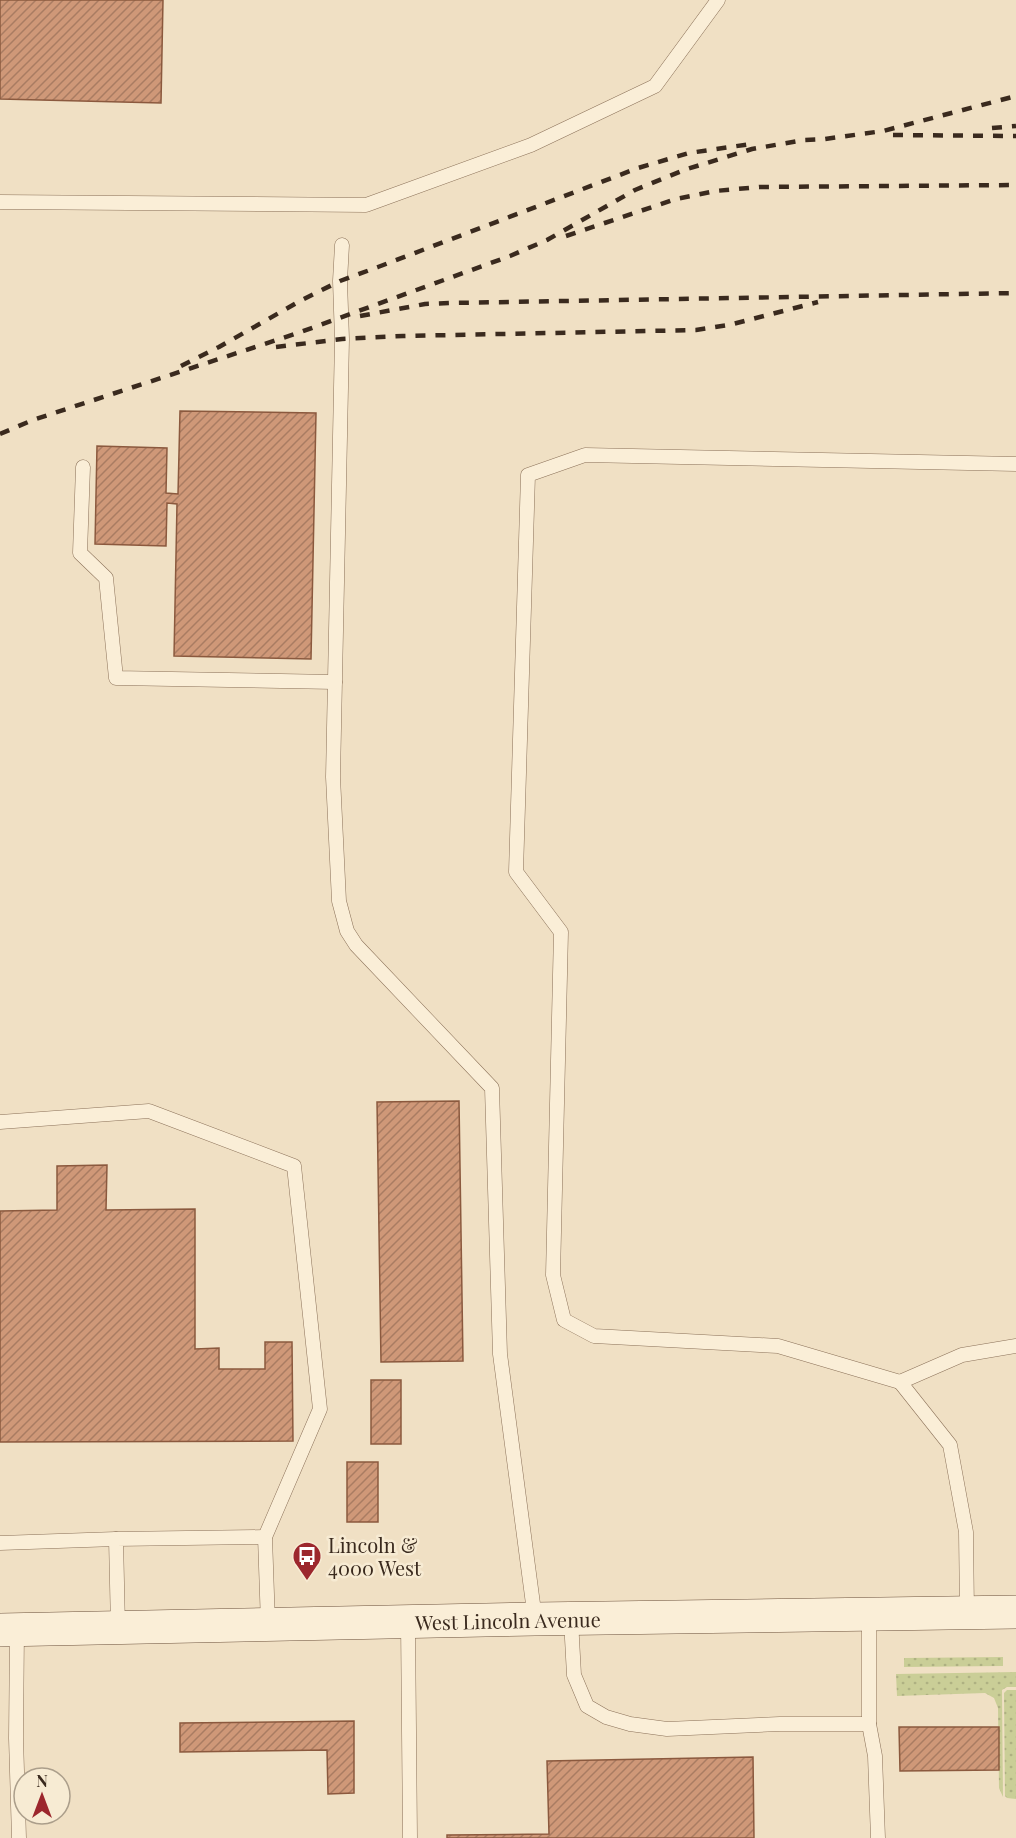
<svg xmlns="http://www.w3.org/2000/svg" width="1016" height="1838" viewBox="0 0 1016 1838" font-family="'Playfair Display',serif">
  <defs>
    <pattern id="grass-dots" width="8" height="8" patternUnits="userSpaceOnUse" patternTransform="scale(1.5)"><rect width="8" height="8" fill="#cace97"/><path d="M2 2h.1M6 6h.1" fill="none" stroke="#aeb182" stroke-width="1.8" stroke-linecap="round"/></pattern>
    <pattern id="building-hatch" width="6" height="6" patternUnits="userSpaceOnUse" patternTransform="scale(1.5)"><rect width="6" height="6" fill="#cf9878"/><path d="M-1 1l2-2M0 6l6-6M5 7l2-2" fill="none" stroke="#a97c62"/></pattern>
  </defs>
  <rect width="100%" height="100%" fill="#f0e0c4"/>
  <g fill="url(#grass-dots)">
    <path d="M1003,1657V1666L904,1667V1658Z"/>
    <path d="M1016,1672V1687H1007L1002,1690L1003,1797L999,1788L998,1708L994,1698L985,1693L897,1696L896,1674Z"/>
    <path d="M1007,1690H1016V1799L1007,1798L1005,1796L1004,1693Z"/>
  </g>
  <g fill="url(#building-hatch)" stroke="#8b593e" stroke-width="1.5">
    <path d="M0,0H163L161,103L0,99Z"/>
    <path d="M180,411L316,413L311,659L174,656L177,504L167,503L166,546L95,544L97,446L167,448L166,493L178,494Z"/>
    <path d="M459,1101L463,1361L381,1362L377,1102Z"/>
    <path d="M107,1165L106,1210L195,1209V1349L219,1348V1369H265V1342H292L293,1441L0,1442V1211L57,1210V1166Z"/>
    <rect x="371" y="1380" width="30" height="64"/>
    <rect x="347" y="1462" width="31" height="60"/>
    <path d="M354,1721V1793L328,1794L327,1750L180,1752V1723Z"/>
    <path d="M899,1727H999V1770L900,1771Z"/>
    <path d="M753,1757L754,1838H447V1835L549,1834L547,1761Z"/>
  </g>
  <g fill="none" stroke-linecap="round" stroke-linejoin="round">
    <g stroke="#8b7159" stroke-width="15">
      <g id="lane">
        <path d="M0,202L366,205L531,145L655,86L718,0"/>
        <path d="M342,245L340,281L342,339L333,777L339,901L347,931L356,945L492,1088L500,1354L535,1619"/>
        <path d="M83,467L80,553L106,578L116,678L335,682"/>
        <path d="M0,1122L149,1111L294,1166L320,1409L265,1537L268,1624"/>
        <path d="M900,1382L778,1346L594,1336L564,1320L553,1275L561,932L516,872L528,475L585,455L1016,464"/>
        <path d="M0,1543L116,1539"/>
        <path d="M967,1613L966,1532L950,1445L900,1382L962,1355L1016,1346"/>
        <path d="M571,1620L574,1675L587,1706L606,1717L630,1724L667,1729L780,1724H869V1615"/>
        <path d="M408,1623L410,1838"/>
        <path d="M118,1627L116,1539L265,1537"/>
        <path d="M17,1630L16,1738L19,1838"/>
        <path d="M869,1724L875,1756L878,1838"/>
      </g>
    </g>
    <g stroke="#6d523d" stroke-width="34">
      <g id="secondary">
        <path id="s1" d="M0,1630L535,1619L1016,1612"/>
      </g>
    </g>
    <use href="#lane" stroke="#faeed7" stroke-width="14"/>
    <use href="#secondary" stroke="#faeed7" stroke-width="33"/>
    <g stroke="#3a2a1e" stroke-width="4.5" stroke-dasharray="10 10" stroke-linecap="butt">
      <path d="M992,128L1016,126"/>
      <path d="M893,135L1016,136"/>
      <path d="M566,236L676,199L715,191L759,187L1016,185"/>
      <path d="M360,316L425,304L451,303L1016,293"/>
      <path d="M276,347L342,339L403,336L696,330L729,325L818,302"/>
      <path d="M181,366L219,347L300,301L340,281L378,267L638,168L689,153L751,144"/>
      <path d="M0,434L33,420L298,333L510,256L547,240L635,190L684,170L752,149L804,140L825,139L883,131L1016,96"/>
    </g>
  </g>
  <defs>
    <g id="bus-pin" transform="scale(1.5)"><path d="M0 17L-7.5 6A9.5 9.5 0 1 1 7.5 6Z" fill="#9c272d" stroke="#f7ebd3"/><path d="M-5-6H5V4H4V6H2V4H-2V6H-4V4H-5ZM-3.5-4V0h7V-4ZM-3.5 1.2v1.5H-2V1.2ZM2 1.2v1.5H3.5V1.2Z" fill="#fff"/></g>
  </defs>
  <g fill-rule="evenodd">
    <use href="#bus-pin" x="307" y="1556"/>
  </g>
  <g text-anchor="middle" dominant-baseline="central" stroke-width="5" stroke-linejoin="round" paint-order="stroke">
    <g font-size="20" fill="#3a2a1e" stroke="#f7ebd3" text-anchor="start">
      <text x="328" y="1544">Lincoln &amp;<tspan x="328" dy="23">4000 West</tspan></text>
    </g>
    <g font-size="20" fill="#3a2a1e" stroke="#f7ebd3">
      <text stroke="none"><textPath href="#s1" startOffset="508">West Lincoln Avenue</textPath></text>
    </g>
  </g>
  <g transform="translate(42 1796)"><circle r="28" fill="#f7ebd3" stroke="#ab9e8b" stroke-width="1.5"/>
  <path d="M0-4.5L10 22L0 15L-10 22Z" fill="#9c272d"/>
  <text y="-9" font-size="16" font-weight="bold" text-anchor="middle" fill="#3a2a1e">N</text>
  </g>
</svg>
